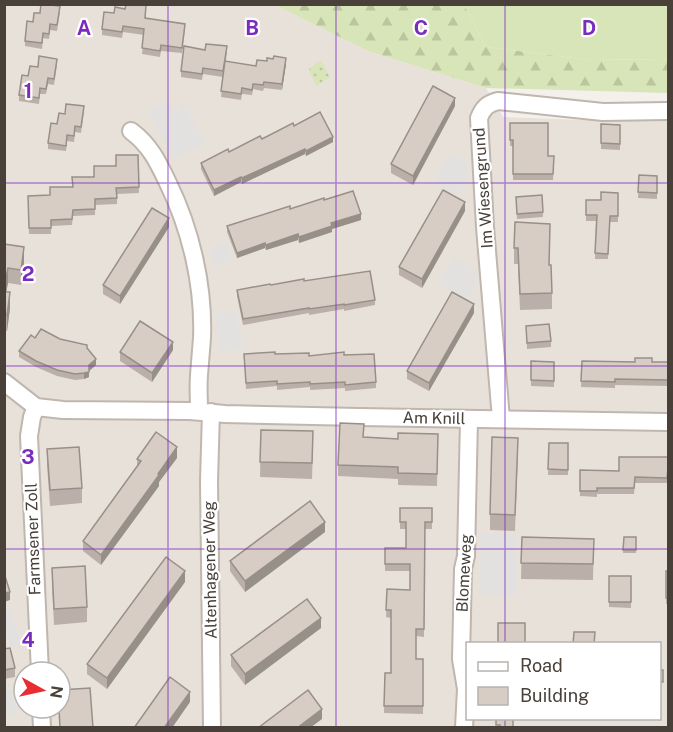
<svg xmlns="http://www.w3.org/2000/svg" width="673" height="732" viewBox="0 0 673 732" font-family="'Public Sans',sans-serif">
  <defs>
    <pattern id="forest-firs" width="22" height="20" patternUnits="userSpaceOnUse" patternTransform="scale(1.5)"><rect width="22" height="20" fill="#d8e5b8"/><path d="M5 1l3.5 6h-7zM16 11l3.5 6h-7z" fill="#bbc69f"/></pattern>
    <pattern id="park-dots" width="8" height="8" patternUnits="userSpaceOnUse" patternTransform="scale(1.5)"><rect width="8" height="8" fill="#d8e5b8"/><path d="M2 2h.1M6 6h.1" fill="none" stroke="#bbc69f" stroke-width="1.8" stroke-linecap="round"/></pattern>
  </defs>
  <rect width="100%" height="100%" fill="#f4f0eb"/>
  <path fill="#e8e1da" fill-rule="evenodd" d="M4,5H275L368,51L486,88L503,117L610,121L668,120V727H5ZM468,644H660V718H468ZM24,672H60V708H24Z"/>
  <path fill="#d8e5b8" d="M464,5H668V59L590,60L486,47Z"/>
  <path fill="url(#forest-firs)" d="M275,5H464L486,47L590,60L668,59V93L486,88L368,51Z"/>
  <path fill="url(#park-dots)" d="M321,60L330,77L316,86L309,69Z"/>
  <g fill="#e3e1df">
    <path d="M167,102L176,112L183,105L207,143L173,159L147,110Z"/>
    <path d="M450,153L469,163L466,185L459,196L433,183Z"/>
    <path d="M227,242L233,261L214,267L208,248Z"/>
    <path d="M453,257L479,272L478,283L468,301L439,285Z"/>
    <path d="M236,310L243,348L221,352L214,314Z"/>
    <path d="M480,533L518,534L517,595L479,594Z"/>
    <path d="M11,608L21,645L11,647L7,634H5L4,610Z"/>
    <path d="M12,690L17,714L5,716V691Z"/>
  </g>
  <g fill="none" stroke-linecap="round" stroke-linejoin="round">
    <g stroke="#bfb6ae" stroke-width="20">
      <g id="street">
        <path d="M131,131C150,145 158,162 168,183C191,230 204,286 202,338C201,350 200,362 199,375C198,387 199,399 199,411"/>
        <path d="M4,382L36,407L63,410L190,411L225,414L359,417L668,422"/>
        <path d="M36,407L32,417L29,436L40,672"/>
        <path d="M211,412L209,481L212,728"/>
        <path d="M501,419L485,227L479,118C483,108 487,104 498,101L603,112L668,111"/>
        <path d="M41,708L42,728"/>
        <path d="M464,728L466,689L461,659L463,569L466,556L469,419"/>
      </g>
    </g>
    <use href="#street" stroke="#fff" stroke-width="16"/>
  </g>
  <g fill="#bab0a9">
    <path d="M146,11V18L185,30L182,53L161,51L160,57L142,54L144,35L123,32L122,38L102,35V29L114,13Z"/>
    <path d="M60,12L57,31L50,30L49,39L43,38L42,49L25,46V41L33,22L40,13Z"/>
    <path d="M205,50L227,52L226,61L256,66L286,64L282,90L264,88L263,91L253,89L252,95L242,94L241,100L221,97L223,77L203,74L202,80L181,77V71Z"/>
    <path d="M57,65L54,85L48,84L46,94H40L39,104L19,101V95L28,76L38,67Z"/>
    <path d="M455,106L413,185L391,173V164Z"/>
    <path d="M84,112L81,133L75,132L74,142L67,141L66,151L48,149V143L57,124L65,114Z"/>
    <path d="M510,123L548,156H554L553,180H513V146H510Z"/>
    <path d="M601,124L620,125V150L601,149Z"/>
    <path d="M294,126L333,142L306,156L305,154L242,184L241,182L214,196L201,169V163Z"/>
    <path d="M138,155L139,193L117,194V204L95,205V215L73,216L72,225L51,226V234H29L28,196L50,195L72,187Z"/>
    <path d="M639,175L657,176V199L638,198Z"/>
    <path d="M618,193V222H610L608,259H595L596,221H586V200H601Z"/>
    <path d="M542,195L543,217L517,219L516,197Z"/>
    <path d="M324,200L361,220L332,229V232L299,243L298,240L266,250L265,248L237,258L227,232V226Z"/>
    <path d="M465,211L422,288L399,275V267Z"/>
    <path d="M169,227L120,304L103,294V285Z"/>
    <path d="M550,240L549,265L552,293V309L520,310L518,264H514V248Z"/>
    <path d="M4,244L24,263L21,285L8,283L6,292L10,308L7,331H4Z"/>
    <path d="M304,281L375,300V305L344,311V309L309,315V313L243,325L237,296V290Z"/>
    <path d="M474,313L429,391L407,379V371Z"/>
    <path d="M526,326L551,341V347L527,349Z"/>
    <path d="M35,338L60,339L87,348L96,365L89,371V377L84,379L75,380L57,376L36,367L19,357V351Z"/>
    <path d="M173,350L152,382L120,361V352Z"/>
    <path d="M244,354H275L309,356L344,355L376,382V388L345,391V388L310,390V387L277,390V386L246,389Z"/>
    <path d="M531,361L554,362V387L531,386Z"/>
    <path d="M582,361L669,362V386L615,385V388L581,387Z"/>
    <path d="M261,430L313,447L312,479L260,477Z"/>
    <path d="M438,434L437,486L398,485V479L338,476V465L364,437L398,439Z"/>
    <path d="M549,443H568V475H548Z"/>
    <path d="M47,449L82,488V503L50,506L47,465Z"/>
    <path d="M518,453L515,531L490,530V514Z"/>
    <path d="M669,457V476H668L667,483H635L634,494H597V497L580,496V470L619,471Z"/>
    <path d="M177,458L159,482V486L101,565L83,551V541L137,466V459Z"/>
    <path d="M400,508H432V529H425L424,637L416,636V659H423V714L384,713L385,673H391V618L386,617L387,589L410,590V571H385V548H406V529H400Z"/>
    <path d="M325,532L245,592L230,571V561Z"/>
    <path d="M522,537L594,539L593,580L521,579Z"/>
    <path d="M624,537H636V553H623Z"/>
    <path d="M52,568L87,607V622L54,625L52,584Z"/>
    <path d="M666,571L669,572V604H666Z"/>
    <path d="M609,576H631V608L609,607Z"/>
    <path d="M185,582L107,689L87,674V664Z"/>
    <path d="M321,628L245,685L231,666V655Z"/>
    <path d="M4,649L15,668V677L4,679Z"/>
  </g>
  <g fill="#979089">
    <path d="M286,58V64L282,90V84Z"/>
    <path d="M455,98V106L413,185V176Z"/>
    <path d="M333,137V142L306,156V151Z"/>
    <path d="M305,149V154L242,184V178Z"/>
    <path d="M241,177V182L214,196V190Z"/>
    <path d="M465,202V211L422,288V279Z"/>
    <path d="M361,214V220L332,229V232L299,243V237L331,223Z"/>
    <path d="M169,218V227L120,304V296Z"/>
    <path d="M298,234V240L266,250V245Z"/>
    <path d="M265,243V248L237,258V253Z"/>
    <path d="M24,247V263L21,285V270Z"/>
    <path d="M8,268V283L4,304V288Z"/>
    <path d="M10,292V308L7,331V315Z"/>
    <path d="M474,304V313L429,391V383Z"/>
    <path d="M173,342V350L152,382V373Z"/>
    <path d="M96,359V365L89,371V365Z"/>
    <path d="M89,372V377L84,379V373Z"/>
    <path d="M177,447V458L159,482V486L101,565V555Z"/>
    <path d="M325,522V532L245,592V581Z"/>
    <path d="M185,571V582L107,689V678Z"/>
    <path d="M10,592V600L4,602V593Z"/>
    <path d="M321,618V628L245,685V674Z"/>
    <path d="M190,692V702L172,728H164Z"/>
    <path d="M322,709V719L310,728H297Z"/>
  </g>
  <g fill="#d8cdc4" stroke="#979089" stroke-width="1.5">
    <path d="M41,4L60,6L57,25L50,24L49,34L43,33L42,43L25,41L27,21L33,22L34,13H40Z"/>
    <path d="M126,4L146,5L145,18L185,24L182,48L161,45L160,51L142,48L144,29L123,26L122,32L102,29L104,12L114,13L115,7L125,9Z"/>
    <path d="M206,44L227,46L223,71L203,68L202,74L181,71L184,46L205,50Z"/>
    <path d="M39,56L57,59L54,79L48,78L46,89L40,88L39,98L19,95L22,75L28,76L30,66L38,67Z"/>
    <path d="M274,56L286,58L282,84L264,82L263,85L253,84L252,90L242,88L241,94L221,91L225,61L256,66L257,60L267,61V58L273,59Z"/>
    <path d="M433,86L455,98L413,176L391,164Z"/>
    <path d="M66,104L84,106L81,127L75,126L74,136L67,135L66,146L48,143L51,123L57,124L59,113L65,114Z"/>
    <path d="M320,112L333,137L306,151L305,149L242,178L241,177L214,190L201,163L228,149L229,152L260,136L262,139L293,123L294,126Z"/>
    <path d="M510,123H548V156H554L553,174H513V140H510Z"/>
    <path d="M601,124L620,125V144L601,143Z"/>
    <path d="M116,155H138L139,187L116,188L117,198L95,199V209L73,210L72,219L51,220V228H29L28,196L50,195V187H73L72,177H94V166H116Z"/>
    <path d="M639,175L657,176V193L638,192Z"/>
    <path d="M443,190L465,202L422,279L399,267Z"/>
    <path d="M353,191L361,214L331,223L332,226L299,237L298,234L266,245L265,243L237,253L227,226L290,206V209L324,198V200Z"/>
    <path d="M601,192L618,193V216H610L608,254L595,253L597,215H586V200H601Z"/>
    <path d="M542,195L543,212L517,214L516,197Z"/>
    <path d="M152,208L169,218L120,296L103,285Z"/>
    <path d="M515,222L550,224L549,265H551L552,293L520,294L518,248H514Z"/>
    <path d="M4,244L24,247L21,270L8,268L4,288Z"/>
    <path d="M370,271L375,300L344,305V304L309,309V308L243,319L237,290L270,284L271,285L304,279V281Z"/>
    <path d="M4,292H10L7,315H4Z"/>
    <path d="M452,292L474,304L429,383L407,371Z"/>
    <path d="M140,321L173,342L152,373L120,352Z"/>
    <path d="M549,324L551,341L527,343L526,326Z"/>
    <path d="M41,329L60,339L87,345V348L96,359L89,365V372L84,373L75,374L57,370L36,361L19,351L31,335L35,338Z"/>
    <path d="M275,352V354L309,353V356L344,352V355L374,354L376,382L345,385V382L310,384V382L277,384V381L246,383L244,354Z"/>
    <path d="M635,358H652V362H669V380L615,379V382L581,381L582,361L635,362Z"/>
    <path d="M531,361L554,362V381L531,380Z"/>
    <path d="M340,423L364,424L363,437L398,439V433L438,434L437,474L398,473V467L338,465Z"/>
    <path d="M261,430L313,431L312,463L260,462Z"/>
    <path d="M156,432L177,447L158,474L159,475L101,555L83,541L141,461L137,459Z"/>
    <path d="M492,437L518,438L515,515L490,514Z"/>
    <path d="M549,443H568V470L548,469Z"/>
    <path d="M79,447L82,488L50,490L47,449Z"/>
    <path d="M619,457H669L667,478L635,477L634,488H597V491H580V470L619,471Z"/>
    <path d="M310,501L325,522L245,581L230,561Z"/>
    <path d="M400,508H432V522H425L424,629H416V659H423V706H384L385,673H391V610H386L387,589L410,590V564H385V548H406V522H400Z"/>
    <path d="M522,537L594,539L593,564L521,563Z"/>
    <path d="M624,537H636V550H623Z"/>
    <path d="M166,557L185,571L107,678L87,664Z"/>
    <path d="M85,566L87,607L54,609L52,568Z"/>
    <path d="M666,571L669,572V598H666Z"/>
    <path d="M4,573L10,592L4,593Z"/>
    <rect x="609" y="576" width="22" height="26"/>
    <path d="M307,599L321,618L245,674L231,655Z"/>
    <path d="M498,623H525V643L498,644Z"/>
    <path d="M574,632H595L594,644H573Z"/>
    <path d="M10,648L15,668L4,670V649Z"/>
    <rect x="660" y="670" width="3" height="12"/>
    <path d="M170,677L190,692L164,728H134Z"/>
    <path d="M90,688L93,728H60L59,708H60V690Z"/>
    <path d="M308,690L322,709L297,728H258Z"/>
    <path d="M496,718H513V728H500V725H496Z"/>
  </g>
  <path fill="none" stroke="#7b2cbf" stroke-width="1.5" stroke-opacity="0.55" d="M168,4V728M336,4V728M505,4V644M4,183H668M4,366H668M4,549H668M505,718V728"/>
  <g text-anchor="middle" dominant-baseline="central" stroke-width="4.5" stroke-linejoin="round" paint-order="stroke">
    <g font-size="16" fill="#484039" stroke="#fff">
      <text transform="translate(483 188) rotate(-94)">Im Wiesengrund</text>
      <text transform="translate(434 418) rotate(1)">Am Knill</text>
      <text transform="translate(33 539) rotate(-92)">Farmsener Zoll</text>
      <text transform="translate(210 570) rotate(-91)">Altenhagener Weg</text>
      <text transform="translate(464 573) rotate(-87)">Blomeweg</text>
    </g>
  </g>
  <g font-size="20" text-anchor="middle" font-weight="bold" fill="#7b2cbf" stroke="#fff" stroke-width="4.5" stroke-linejoin="round" paint-order="stroke">
    <text x="84" y="35">A</text>
    <text x="252" y="35">B</text>
    <text x="421" y="35">C</text>
    <text x="589" y="35">D</text>
    <text x="28" y="98">1</text>
    <text x="28" y="281">2</text>
    <text x="28" y="464">3</text>
    <text x="28" y="647">4</text>
  </g>
  <rect width="673" height="732" fill="none" stroke="#484039" stroke-width="12"/>
  <rect x="466" y="642" width="195" height="78" fill="#ffffff" stroke="#b6b3b0" stroke-width="1.5"/>
  <rect x="478" y="662" width="30" height="9" fill="#ffffff" stroke="#b6b3b0" stroke-width="1.5"/>
  <text x="520" y="672" font-size="18" fill="#484039">Road</text>
  <rect x="478" y="687" width="30" height="18" fill="#d8cdc4" stroke="#b6b3b0" stroke-width="1.5"/>
  <text x="520" y="702" font-size="18" fill="#484039">Building</text>
  <g transform="translate(42 690) rotate(98)"><circle r="28" fill="#ffffff" stroke="#b6b3b0" stroke-width="1.5"/>
  <path d="M0-4.5L10 22L0 15L-10 22Z" fill="#e82e32"/>
  <text y="-9" font-size="16" font-weight="bold" text-anchor="middle" fill="#484039">N</text>
  </g>
</svg>
